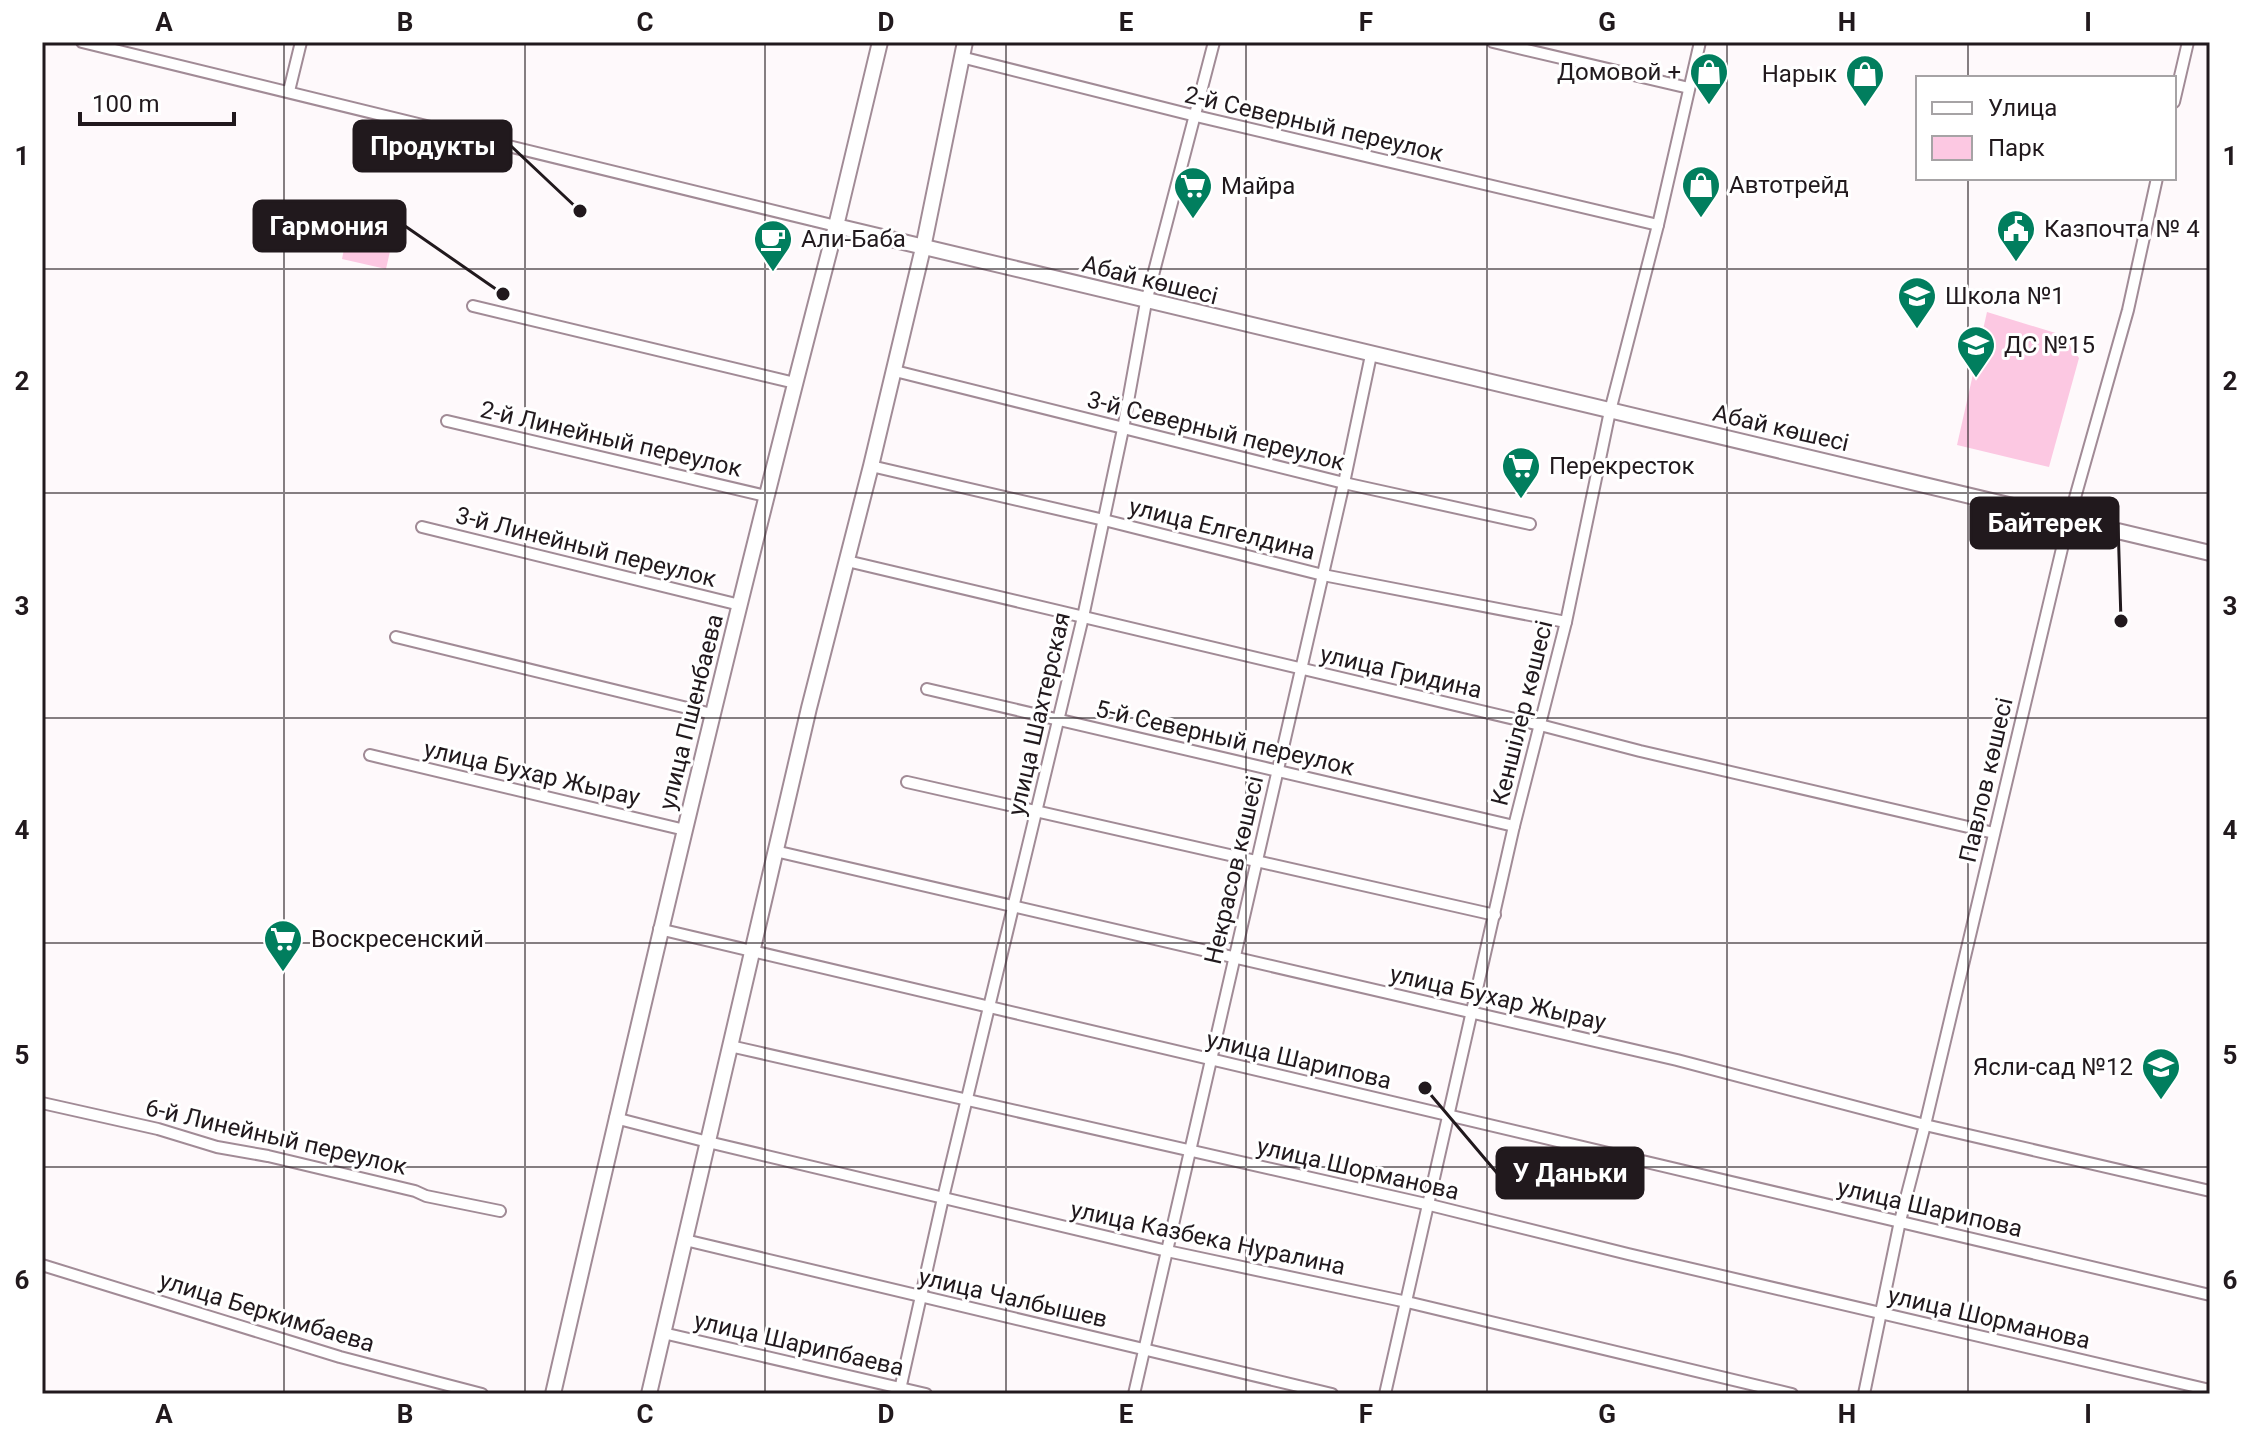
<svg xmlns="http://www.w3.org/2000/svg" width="2252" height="1436" viewBox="0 0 2252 1436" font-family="Roboto,sans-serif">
  <rect width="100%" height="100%" fill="#fef9fb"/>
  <g fill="#fcc8e2">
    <path d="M353,206L398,216L386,269L342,259Z"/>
    <path d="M1987,312L2062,335L2079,358L2049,467L1957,445Z"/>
  </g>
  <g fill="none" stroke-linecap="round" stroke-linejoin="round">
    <g stroke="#a18b96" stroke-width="14">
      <g id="minor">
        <path d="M82,42L836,226"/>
        <path d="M1493,42L1689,88"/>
        <path d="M961,57L1196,116L1658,225"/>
        <path d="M289,91L301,42"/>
        <path d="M2174,102L2188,42"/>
        <path d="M473,306L795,383"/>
        <path d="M895,371L1344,483L1530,524"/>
        <path d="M447,421L766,496"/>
        <path d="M871,466L1104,520L1323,575L1566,622"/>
        <path d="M422,527L740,605"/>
        <path d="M847,561L1540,725L1640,751L1994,833"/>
        <path d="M396,637L712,714"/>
        <path d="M927,689L1514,826"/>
        <path d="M370,755L685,830"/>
        <path d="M907,782L1495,915"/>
        <path d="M775,851L1677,1060L1925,1125L2210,1191"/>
        <path d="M659,929L2210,1295"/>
        <path d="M730,1046L1430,1205L1628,1254L2210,1390"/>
        <path d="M42,1103L158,1129L217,1147L268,1156L415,1191L426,1196L500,1211"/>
        <path d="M615,1118L708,1142L1167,1251L1407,1302L1792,1394"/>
        <path d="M685,1240L1332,1394"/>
        <path d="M42,1265L340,1357L482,1394"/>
        <path d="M663,1333L926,1394"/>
        <path d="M899,1394L943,1198L1083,617L1123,429L1146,302L1214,42"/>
        <path d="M1134,1394L1344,483L1371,355"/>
        <path d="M1385,1394L1514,826L1566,622L1610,411L1658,225L1700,42"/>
        <path d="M1864,1394L1900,1221L1925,1125L2069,519L2128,310L2157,178"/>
      </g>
    </g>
    <g stroke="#a18b96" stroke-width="18">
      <g id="tertiary">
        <path d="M553,1394C643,1003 734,614 836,226"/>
        <path d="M649,1394L809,708L871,466L923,248"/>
      </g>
    </g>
    <g stroke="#a18b96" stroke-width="18">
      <g id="secondary">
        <path d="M880,42L836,226L2210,553"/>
        <path d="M923,248L965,42"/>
      </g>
    </g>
    <use href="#minor" stroke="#fff" stroke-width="10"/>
    <use href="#tertiary" stroke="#fff" stroke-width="14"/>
    <use href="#secondary" stroke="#fff" stroke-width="14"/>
  </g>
  <path fill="none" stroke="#21191d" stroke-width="2" stroke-opacity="0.55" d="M284,42V1394M525,42V1394M765,42V1394M1006,42V1394M1246,42V1394M1487,42V1394M1727,42V1394M1968,42V78M1968,178V1394M42,269H2210M42,493H2210M42,718H2210M42,943H2210M42,1167H2210"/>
  <defs>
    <g id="shop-pin" transform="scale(2)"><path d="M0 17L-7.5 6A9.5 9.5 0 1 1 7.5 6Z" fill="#017e5e" stroke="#fff"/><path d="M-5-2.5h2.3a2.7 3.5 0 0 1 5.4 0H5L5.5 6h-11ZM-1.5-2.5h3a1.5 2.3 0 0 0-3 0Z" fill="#fff"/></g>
    <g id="supermarket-pin" transform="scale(2)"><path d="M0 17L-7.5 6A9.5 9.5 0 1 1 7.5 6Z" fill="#017e5e" stroke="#fff"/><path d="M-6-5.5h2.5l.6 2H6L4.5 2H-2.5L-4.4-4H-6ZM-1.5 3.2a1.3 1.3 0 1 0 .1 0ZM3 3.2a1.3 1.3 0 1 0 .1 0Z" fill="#fff"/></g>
    <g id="civic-pin" transform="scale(2)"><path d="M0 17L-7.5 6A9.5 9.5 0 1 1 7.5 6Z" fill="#017e5e" stroke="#fff"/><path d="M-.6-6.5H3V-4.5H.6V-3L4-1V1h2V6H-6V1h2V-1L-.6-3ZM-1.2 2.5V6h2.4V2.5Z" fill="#fff"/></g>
    <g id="cafe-pin" transform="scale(2)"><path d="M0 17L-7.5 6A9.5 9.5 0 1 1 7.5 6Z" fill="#017e5e" stroke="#fff"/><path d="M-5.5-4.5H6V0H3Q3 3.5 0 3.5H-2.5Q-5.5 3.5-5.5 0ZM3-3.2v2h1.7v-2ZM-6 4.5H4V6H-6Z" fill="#fff"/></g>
    <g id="school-pin" transform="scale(2)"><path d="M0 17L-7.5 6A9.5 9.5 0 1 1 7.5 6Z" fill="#017e5e" stroke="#fff"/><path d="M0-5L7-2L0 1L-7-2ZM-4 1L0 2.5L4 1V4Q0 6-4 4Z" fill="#fff"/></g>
  </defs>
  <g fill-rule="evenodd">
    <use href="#shop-pin" x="1709" y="72"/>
    <use href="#shop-pin" x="1865" y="74"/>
    <use href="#shop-pin" x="1701" y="185"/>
    <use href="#supermarket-pin" x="1193" y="186"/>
    <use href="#civic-pin" x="2016" y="229"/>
    <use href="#cafe-pin" x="773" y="239"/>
    <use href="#school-pin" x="1917" y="296"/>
    <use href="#school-pin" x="1976" y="345"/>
    <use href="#supermarket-pin" x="1521" y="466"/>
    <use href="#supermarket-pin" x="283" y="939"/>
    <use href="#school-pin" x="2161" y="1067"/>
  </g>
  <g text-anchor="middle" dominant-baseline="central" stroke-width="6" stroke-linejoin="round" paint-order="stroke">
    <g font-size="24" fill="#21191d" stroke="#fff" text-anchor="start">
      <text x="1681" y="72" text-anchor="end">Домовой +</text>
      <text x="1837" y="74" text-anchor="end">Нарык</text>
      <text x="1729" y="185">Автотрейд</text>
      <text x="1221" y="186">Майра</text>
      <text x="2044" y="229">Казпочта № 4</text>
      <text x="801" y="239">Али-Баба</text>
      <text x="1945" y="296">Школа №1</text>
      <text x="2004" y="345">ДС №15</text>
      <text x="1549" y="466">Перекресток</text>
      <text x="311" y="939">Воскресенский</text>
      <text x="2133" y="1067" text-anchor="end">Ясли-сад №12</text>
    </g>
    <g font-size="24" fill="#21191d" stroke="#fff">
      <text transform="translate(1314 124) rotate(13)">2-й Северный переулок</text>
      <text transform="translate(1150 280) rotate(14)">Абай көшесі</text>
      <text transform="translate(1781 428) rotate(13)">Абай көшесі</text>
      <text transform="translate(1216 431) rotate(14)">3-й Северный переулок</text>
      <text transform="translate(611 439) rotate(13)">2-й Линейный переулок</text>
      <text transform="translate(1222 529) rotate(14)">улица Елгелдина</text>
      <text transform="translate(586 547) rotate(14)">3-й Линейный переулок</text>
      <text transform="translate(1401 672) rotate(13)">улица Гридина</text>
      <text transform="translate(691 712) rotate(-76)">улица Пшенбаева</text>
      <text transform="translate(1522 713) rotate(-76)">Кеншілер көшесі</text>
      <text transform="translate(1039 714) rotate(-77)">улица Шахтерская</text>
      <text transform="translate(1225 738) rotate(13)">5-й Северный переулок</text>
      <text transform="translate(532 773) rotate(13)">улица Бухар Жырау</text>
      <text transform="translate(1986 780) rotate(-77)">Павлов көшесі</text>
      <text transform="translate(1234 870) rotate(-77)">Некрасов көшесі</text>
      <text transform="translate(1498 998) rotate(13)">улица Бухар Жырау</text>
      <text transform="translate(1299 1060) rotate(13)">улица Шарипова</text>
      <text transform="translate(276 1137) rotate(13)">6-й Линейный переулок</text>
      <text transform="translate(1358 1169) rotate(13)">улица Шорманова</text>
      <text transform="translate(1930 1208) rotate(13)">улица Шарипова</text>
      <text transform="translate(1208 1238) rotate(12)">улица Казбека Нуралина</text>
      <text transform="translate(1013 1298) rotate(13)">улица Чалбышев</text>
      <text transform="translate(267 1312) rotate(17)">улица Беркимбаева</text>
      <text transform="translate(1989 1318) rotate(13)">улица Шорманова</text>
      <text transform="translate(799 1344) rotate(13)">улица Шарипбаева</text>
    </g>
  </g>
  <path fill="none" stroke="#21191d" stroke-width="3" d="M580 211L511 146M503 294L405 226M2121 621L2118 523M1425 1088L1497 1173"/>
  <g fill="#21191d" stroke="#fff" stroke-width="3">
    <circle cx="580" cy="211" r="8"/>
    <circle cx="503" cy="294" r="8"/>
    <circle cx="2121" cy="621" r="8"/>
    <circle cx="1425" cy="1088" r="8"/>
  </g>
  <g fill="#21191d" stroke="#21191d" stroke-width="3">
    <rect x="354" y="121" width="157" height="50" rx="8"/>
    <rect x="254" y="201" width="151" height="50" rx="8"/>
    <rect x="1971" y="498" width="147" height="50" rx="8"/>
    <rect x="1497" y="1148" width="146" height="50" rx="8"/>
  </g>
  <g font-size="26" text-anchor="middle" font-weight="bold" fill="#fff">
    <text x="433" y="155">Продукты</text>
    <text x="329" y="235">Гармония</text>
    <text x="2045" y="532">Байтерек</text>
    <text x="1570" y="1182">У Даньки</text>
  </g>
  <rect width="2252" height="1436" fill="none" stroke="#ffffff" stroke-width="88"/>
  <rect x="1916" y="76" width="260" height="104" fill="#ffffff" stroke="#a6a3a5" stroke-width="2"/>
  <rect x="1932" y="102" width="40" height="12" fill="#ffffff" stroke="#a6a3a5" stroke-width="2"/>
  <text x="1988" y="116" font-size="24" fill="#21191d">Улица</text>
  <rect x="1932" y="136" width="40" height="24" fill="#fcc8e2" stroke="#a6a3a5" stroke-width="2"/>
  <text x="1988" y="156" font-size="24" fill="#21191d">Парк</text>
  <path d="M80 112v12h154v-12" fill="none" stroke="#21191d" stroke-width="4"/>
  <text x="92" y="112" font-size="24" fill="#21191d" stroke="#ffffff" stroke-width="6" paint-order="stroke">100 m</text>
  <rect x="44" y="44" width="2164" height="1348" fill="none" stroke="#21191d" stroke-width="3"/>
  <g font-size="26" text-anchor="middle" font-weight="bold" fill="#21191d">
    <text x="164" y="31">A</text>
    <text x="405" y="31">B</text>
    <text x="645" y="31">C</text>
    <text x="886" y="31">D</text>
    <text x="1126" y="31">E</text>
    <text x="1366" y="31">F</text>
    <text x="1607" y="31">G</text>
    <text x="1847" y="31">H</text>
    <text x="2088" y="31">I</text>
    <text x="22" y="165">1</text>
    <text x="2230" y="165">1</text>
    <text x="22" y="390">2</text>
    <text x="2230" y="390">2</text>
    <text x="22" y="615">3</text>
    <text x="2230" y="615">3</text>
    <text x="22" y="839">4</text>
    <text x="2230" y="839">4</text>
    <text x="22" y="1064">5</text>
    <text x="2230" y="1064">5</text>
    <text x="22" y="1289">6</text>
    <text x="2230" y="1289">6</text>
    <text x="164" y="1423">A</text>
    <text x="405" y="1423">B</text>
    <text x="645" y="1423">C</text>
    <text x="886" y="1423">D</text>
    <text x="1126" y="1423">E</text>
    <text x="1366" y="1423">F</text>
    <text x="1607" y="1423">G</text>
    <text x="1847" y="1423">H</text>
    <text x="2088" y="1423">I</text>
  </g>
</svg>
